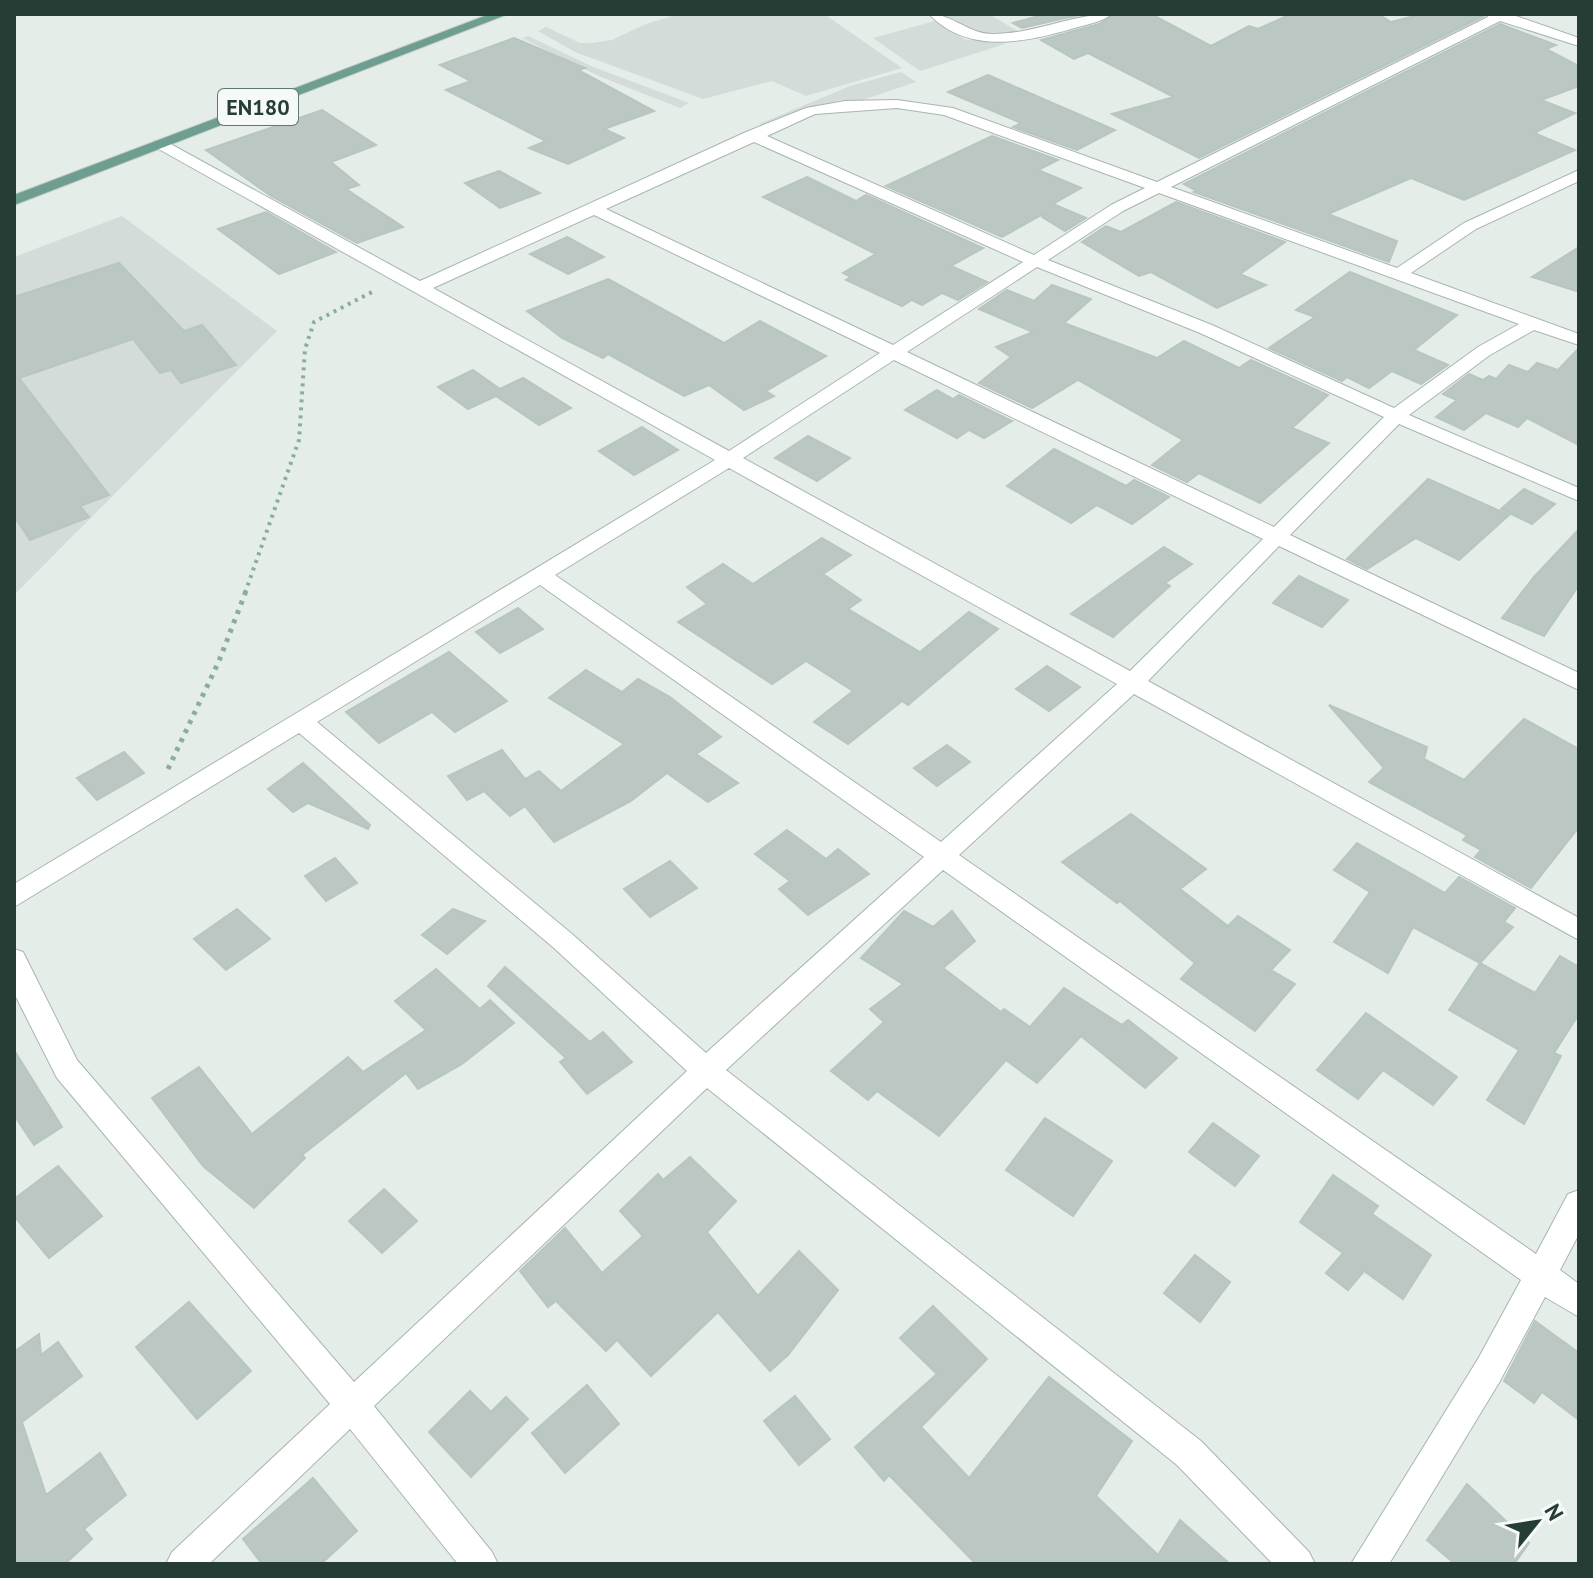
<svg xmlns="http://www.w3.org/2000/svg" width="1593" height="1578" viewBox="0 0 1593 1578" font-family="'PT Sans',sans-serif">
  <rect width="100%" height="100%" fill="#e5ede9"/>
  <g fill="#d3dcd8">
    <path d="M679,14H824L902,68L806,96L772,81L703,99L575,52L538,31L546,27L580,43H592L612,40L646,24Z"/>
    <path d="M942,14H989L1019,32L974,33Z"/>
    <path d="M935,21L966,40L998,38L1005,44L920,71L873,38Z"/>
    <path d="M528,36L591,66L689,103L680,108L601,77L522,38Z"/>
    <path d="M901,72L916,82L851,104L840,100L818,106L765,128L759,124L850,86Z"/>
    <path d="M122,216L277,331L14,595V257Z"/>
  </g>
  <g fill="#bac7c2" stroke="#b8c6bf" stroke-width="2">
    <path d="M1046,14H1083L1022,28L1013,23Z"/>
    <path d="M1115,14H1151L1211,46L1249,26L1258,29L1291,14H1378L1391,22L1422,14L1484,16L1199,158L1112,114L1174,97L1088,53L1074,59L1041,40L1099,24Z"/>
    <path d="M1500,24L1556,45L1546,49L1579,66V86L1541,100L1575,113L1534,133L1575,150L1464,200L1411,178L1328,214L1397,241L1389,262L1194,192L1197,191L1184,184Z"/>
    <path d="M514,38L585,68L578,70L654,111L604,129L624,138L568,164L529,148L546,141L446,90L471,81L440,65Z"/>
    <path d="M988,75L1115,130L1077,150L1013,127L1021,123L948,92Z"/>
    <path d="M322,110L376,145L331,162L359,185L346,189L403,227L357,243L271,196L206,150Z"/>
    <path d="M992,136L1058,160L1038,170L1081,188L1053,204L1086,218L1065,231L1042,217L1045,213L1002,237L886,186Z"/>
    <path d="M499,171L540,193L500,208L465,183Z"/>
    <path d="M807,177L856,201L866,195L983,248L951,266L987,282L958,300L942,293L922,305L912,300L902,306L846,280L851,277L843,273L876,254L763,197Z"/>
    <path d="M1176,202L1285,242L1240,274L1266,285L1217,308L1151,272L1139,276L1082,242L1106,226L1121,232Z"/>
    <path d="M266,212L336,252L279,274L218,229Z"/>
    <path d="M567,237L604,257L568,274L530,254Z"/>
    <path d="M1579,247V292L1532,277Z"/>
    <path d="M119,263L184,331L202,325L236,365L181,383L171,370L160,373L133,339L19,378L109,495L80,506L89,517L30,540L14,516V297Z"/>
    <path d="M1350,272L1457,315L1414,350L1448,365L1421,384L1392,371L1369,388L1347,377L1342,381L1269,348L1315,317L1296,310Z"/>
    <path d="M608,279L724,343L760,321L826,356L766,391L774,396L744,410L709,385L684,396L608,354L603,358L562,338L527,311Z"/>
    <path d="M1052,285L1091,299L1064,323L1157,358L1184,341L1239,368L1251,360L1328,395L1292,428L1329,443L1260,503L1199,473L1187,482L1152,465L1183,440L1078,380L1032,408L979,383L1011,357L996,347L1033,332L979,309L1007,290L1034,301Z"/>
    <path d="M1579,348V445L1527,418L1518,427L1486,413L1464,430L1436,417L1457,400L1443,394L1469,374L1483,380L1489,376L1496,379L1509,365L1528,372L1537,363L1558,370Z"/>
    <path d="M473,370L500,389L523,378L571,408L539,425L496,396L468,409L438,387Z"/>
    <path d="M937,390L953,399L959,395L1012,421L984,438L969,430L957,438L905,410Z"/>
    <path d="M642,427L678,450L634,475L599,451Z"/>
    <path d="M808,436L850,458L817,481L775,458Z"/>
    <path d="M1054,449L1126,486L1134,480L1169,497L1132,524L1097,505L1071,523L1007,486Z"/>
    <path d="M1428,479L1509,515L1459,560L1416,538L1367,569L1347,559Z"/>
    <path d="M1524,489L1555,504L1532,524L1501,509Z"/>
    <path d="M1579,529V585L1544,636L1502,618L1534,577Z"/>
    <path d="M822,538L851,555L823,574L861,600L848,609L920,652L969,612L998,629L908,705L902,701L848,744L814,722L853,691L806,661L772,684L678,622L707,604L687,587L723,564L753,584Z"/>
    <path d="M1164,547L1192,564L1165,583L1170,586L1113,637L1071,614Z"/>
    <path d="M1299,576L1348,600L1322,627L1273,603Z"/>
    <path d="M518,608L543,629L500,653L476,632Z"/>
    <path d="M449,652L507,701L455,732L432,712L379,743L346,712Z"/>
    <path d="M1047,666L1080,687L1049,711L1016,689Z"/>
    <path d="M586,670L622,692L638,679L670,697L721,737L696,754L738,783L708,802L667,773L631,801L554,842L525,806L510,816L484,791L467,800L448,776L502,750L525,779L539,771L561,791L624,744L549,698Z"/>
    <path d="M1329,705L1427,747L1424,759L1464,780L1524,719L1579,749V827L1531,888L1475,857L1481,850L1463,840L1467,835L1369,782L1384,768Z"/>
    <path d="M947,745L970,762L937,786L914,768Z"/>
    <path d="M124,752L144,773L97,800L77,778Z"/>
    <path d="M303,763L370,825L368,829L308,803L293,812L268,789Z"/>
    <path d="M1131,814L1206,869L1180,889L1228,926L1238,916L1290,950L1271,970L1295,984L1255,1031L1181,979L1195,963L1120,901L1117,903L1062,862Z"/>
    <path d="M787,830L826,859L838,849L869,874L808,915L779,889L790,881L755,854Z"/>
    <path d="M1357,843L1445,893L1459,877L1515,908L1504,922L1513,927L1480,963L1413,927L1388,973L1334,942L1370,892L1334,870Z"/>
    <path d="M335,858L357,883L326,901L305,876Z"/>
    <path d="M670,861L697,888L650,917L624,889Z"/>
    <path d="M237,909L270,939L226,970L194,939Z"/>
    <path d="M453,909L485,921L447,954L422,935Z"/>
    <path d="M904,911L933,927L952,911L975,941L943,968L1001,1012L1004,1009L1030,1027L1064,988L1122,1025L1128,1020L1177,1058L1145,1088L1081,1036L1037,1083L1006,1060L939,1136L877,1091L868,1100L831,1071L884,1022L870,1009L903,984L861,958Z"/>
    <path d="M1560,956L1579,967V1014L1554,1053L1561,1056L1524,1124L1487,1100L1519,1050L1449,1010L1480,963L1535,993Z"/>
    <path d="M505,967L590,1042L603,1032L632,1062L587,1094L560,1062L566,1058L488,986Z"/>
    <path d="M436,969L480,1009L490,1000L514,1023L462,1064L418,1089L406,1073L302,1155L305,1158L254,1208L203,1166L152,1098L199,1067L252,1134L348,1057L363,1072L426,1030L395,1001Z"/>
    <path d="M1366,1013L1457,1077L1433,1105L1383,1070L1358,1099L1317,1070Z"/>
    <path d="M14,1050L62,1127L34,1145L14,1115Z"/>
    <path d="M1045,1118L1112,1161L1073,1216L1006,1170Z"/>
    <path d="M1213,1123L1259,1156L1235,1186L1189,1152Z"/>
    <path d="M690,1157L736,1201L707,1232L758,1296L799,1251L838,1290L788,1355L770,1371L718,1312L651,1376L617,1340L606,1351L556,1301L548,1307L520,1271L565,1228L602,1273L643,1236L620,1211L658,1174L663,1180Z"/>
    <path d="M58,1166L102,1216L49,1258L14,1216V1199Z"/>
    <path d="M1333,1175L1378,1206L1372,1214L1431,1255L1403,1299L1364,1271L1348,1290L1326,1273L1343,1253L1300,1222Z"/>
    <path d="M384,1189L417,1221L382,1253L349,1221Z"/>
    <path d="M1195,1255L1230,1282L1200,1322L1164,1293Z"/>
    <path d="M189,1302L251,1371L197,1419L136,1347Z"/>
    <path d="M933,1306L987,1359L921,1427L969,1478L1049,1377L1132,1441L1096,1496L1158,1555L1180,1520L1230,1564H976L889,1475L884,1481L855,1447L937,1374L900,1338Z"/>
    <path d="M1535,1321L1579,1353V1420L1542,1392L1534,1403L1504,1381Z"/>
    <path d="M39,1334L41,1355L58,1342L82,1376L22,1422L46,1495L100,1453L126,1495L84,1529L92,1539L65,1564H14V1352Z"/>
    <path d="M587,1385L619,1424L565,1473L532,1433Z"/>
    <path d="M470,1391L491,1412L506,1397L528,1419L471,1477L429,1432Z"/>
    <path d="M795,1396L830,1439L799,1465L764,1421Z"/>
    <path d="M313,1478L357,1531L321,1564H262L243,1539Z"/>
    <path d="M1467,1484L1529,1543L1514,1564H1455L1427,1540Z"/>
  </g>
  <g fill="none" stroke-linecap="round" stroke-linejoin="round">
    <g stroke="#a8b5af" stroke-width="2">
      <g id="minor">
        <path d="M929,14C953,14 968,34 993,34C1035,34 1072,14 1112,14C1102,22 1085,25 1071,29C1023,43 967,54 929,14Z"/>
        <path d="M1486,14H1510L1579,38V46L1500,21L1171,187L1397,268L1464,223L1579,170V181L1476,229L1411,273L1579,334V345L1534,330L1490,355L1409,415L1579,488V501L1399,424L1290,535L1579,673V690L1279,546L1148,681L1579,918V940L1134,694L959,855L1536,1254L1568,1194L1579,1190V1234L1560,1270L1579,1284V1317L1545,1297L1500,1381L1389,1564H1351L1478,1359L1521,1280L943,870L726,1070L1201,1441L1309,1552L1315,1564H1273L1177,1465L707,1088L374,1406L492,1552L498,1564H458L350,1429L209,1564H166L172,1552L330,1404L57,1078L14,993V949L23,952L77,1060L354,1382L687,1071L554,948L299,733L14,907V884L715,460L155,147V141H165L420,281L746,132L806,108L845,101L897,100L953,108L1157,182L1488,17ZM897,108L944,115L1145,188L1111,205L1034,255L767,136L815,114ZM754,142L1023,262L893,345L606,209ZM1159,193L1519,324L1478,347L1394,408L1212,325L1048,260L1123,211ZM594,215L880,353L729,451L433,288ZM1037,267L1200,333L1384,417L1274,527L907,352ZM894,360L1263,539L1130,671L743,458ZM729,468L1117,684L941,842L555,575ZM540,585L924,857L706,1053L572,934L317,722Z"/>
      </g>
    </g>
    <g stroke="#c2c9c6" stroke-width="2">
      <path id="major" d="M490,14H508L14,205V195Z"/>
    </g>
    <path stroke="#89ada0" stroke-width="4" stroke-dasharray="3 5" stroke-linecap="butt" d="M245,593L299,440L305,349L314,322L374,291"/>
    <path stroke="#89ada0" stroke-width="5" stroke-dasharray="4 6" stroke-linecap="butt" d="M168,769L219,661L246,591"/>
    <use href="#minor" fill="#fff" fill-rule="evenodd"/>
    <use href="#major" fill="#6e9e8f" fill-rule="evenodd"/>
  </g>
  <g text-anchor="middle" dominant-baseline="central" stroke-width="6" stroke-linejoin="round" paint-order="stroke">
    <rect fill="#f5f9f7" stroke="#64756f" stroke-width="2" x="218" y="89" width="80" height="36" rx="6"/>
    <g font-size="22" font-weight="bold" fill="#263d35">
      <text x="258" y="107">EN180</text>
    </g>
  </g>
  <rect width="1593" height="1578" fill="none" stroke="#263d35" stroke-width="32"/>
  <g transform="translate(1537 1522) rotate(60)" stroke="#f5f9f7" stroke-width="6" paint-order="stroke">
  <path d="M0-6L14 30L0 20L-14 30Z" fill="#263d35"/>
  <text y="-12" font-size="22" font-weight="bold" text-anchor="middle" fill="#263d35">N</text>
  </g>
</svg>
